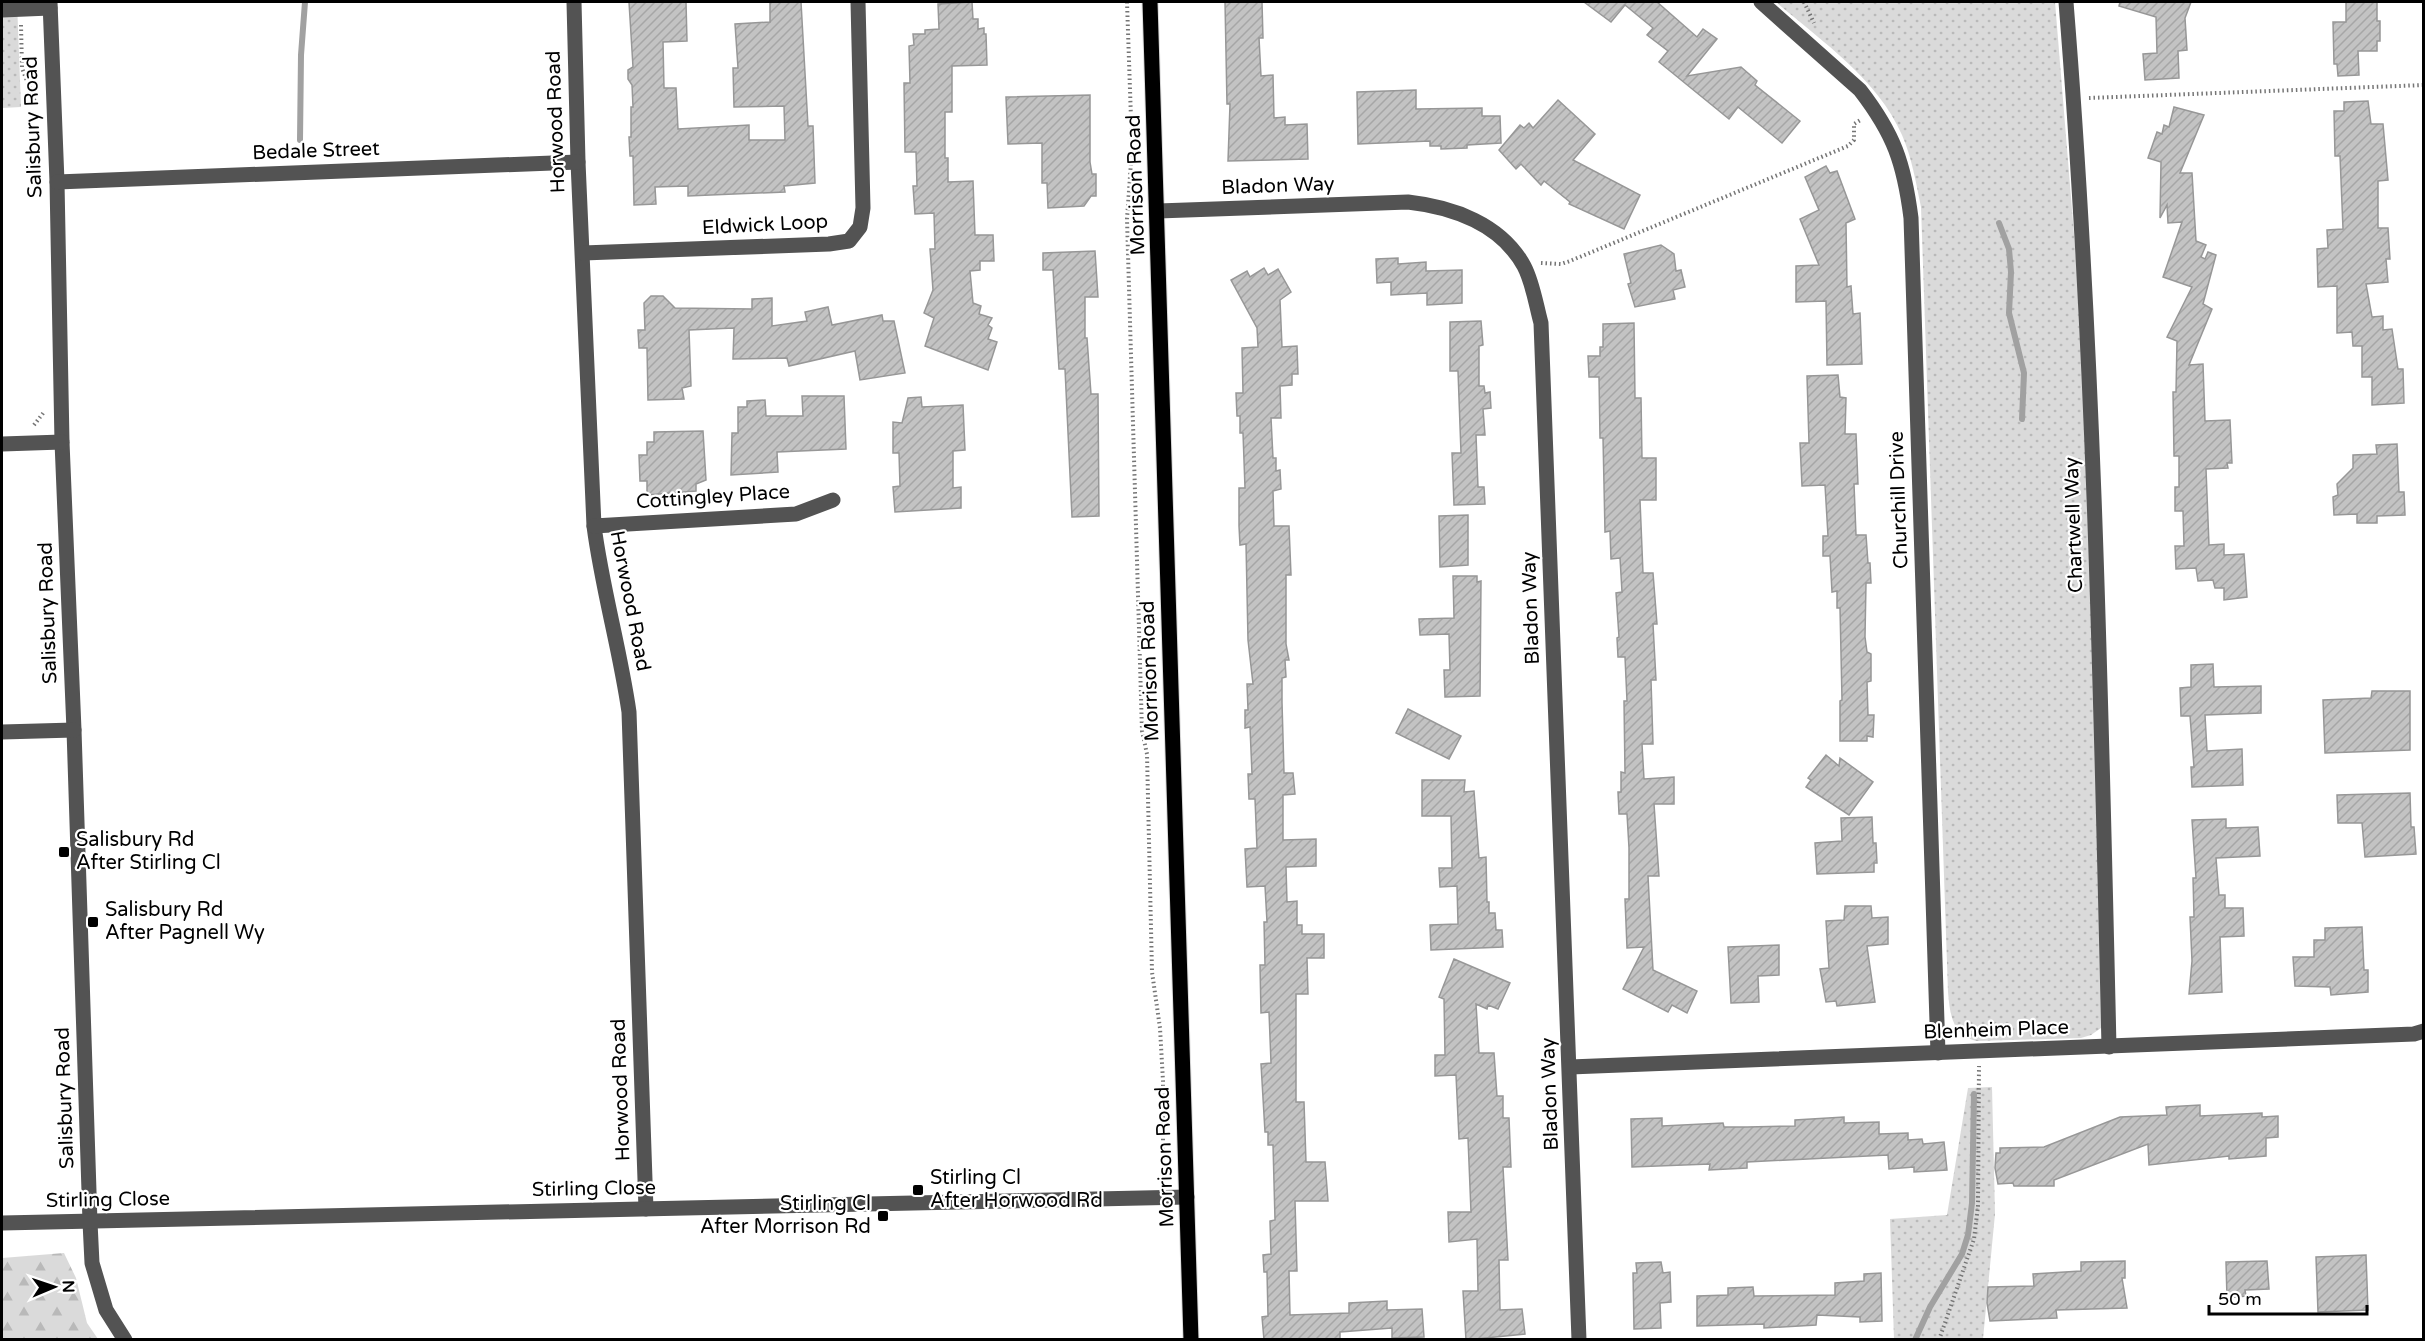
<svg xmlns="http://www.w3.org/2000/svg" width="2425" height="1341" viewBox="0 0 2425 1341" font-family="'Varela Round',sans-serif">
  <defs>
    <pattern id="grass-dots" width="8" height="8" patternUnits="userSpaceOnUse" patternTransform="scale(1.5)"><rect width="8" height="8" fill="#dadada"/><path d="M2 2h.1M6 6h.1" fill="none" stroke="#b9b9b9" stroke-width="1.8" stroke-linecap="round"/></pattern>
    <pattern id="forest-firs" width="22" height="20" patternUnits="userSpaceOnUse" patternTransform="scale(1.5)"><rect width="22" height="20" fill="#dadada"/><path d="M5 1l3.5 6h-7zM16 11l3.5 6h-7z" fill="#b9b9b9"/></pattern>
    <pattern id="building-hatch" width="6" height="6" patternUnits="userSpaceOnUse" patternTransform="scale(1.5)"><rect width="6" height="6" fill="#c3c3c3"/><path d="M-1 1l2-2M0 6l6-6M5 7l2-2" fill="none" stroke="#a6a6a6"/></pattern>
  </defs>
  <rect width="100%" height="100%" fill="#fff"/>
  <g fill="url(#grass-dots)">
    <path d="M2,2H17L21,107L2,108Z"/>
    <path d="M1776,2H2055L2095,490L2101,1028L2091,1035L2081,1038L1976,1041C1952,1034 1950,1015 1948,992L1921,207C1916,183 1912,158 1902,135C1877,78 1821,41 1776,2Z"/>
    <path d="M1992,1087L1995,1214L1983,1339H1894L1890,1219L1947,1215L1968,1088Z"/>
  </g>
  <path fill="url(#forest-firs)" d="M64,1253L76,1278L87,1323L98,1339H2V1258Z"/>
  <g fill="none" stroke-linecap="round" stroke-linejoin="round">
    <g stroke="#a1a1a1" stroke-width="6">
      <path d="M300,140L301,55L305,2"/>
      <path d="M1999,223L2009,249L2011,272L2009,313L2024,373L2022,419"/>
      <path d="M1915,1340L1930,1307L1962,1254L1968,1235L1972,1203L1974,1094"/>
    </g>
  </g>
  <g fill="url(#building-hatch)" stroke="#979797" stroke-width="1.5">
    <path d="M629,2H686L687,41L663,42L664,88H676L678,129L749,125V140H785L784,106L734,107L733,68H738L735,24L770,22V2H801L808,126H813L815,183L784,186L785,192L688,196V186L655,187L656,204L634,205L633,156H630L629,137H631V107H633L632,85L628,79V70L633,67Z"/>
    <path d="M972,2L973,19H978V29L984,28V34H986L987,65L952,66V112H945V158H948V182L973,181L975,235H993L994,261H980V270L970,271L973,303L981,306L979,314L992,318L988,325L992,328L988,339L997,342L988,370L925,346L934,318L924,313L933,290L930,249H935L934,213L915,214L913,186H917L916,152H905L904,83H910L909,46L914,45L913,34H925V30L939,29L938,4Z"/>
    <path d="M1225,2H1262L1263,38H1259L1261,76L1273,75L1274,118L1285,117V125L1307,124L1308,159L1228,161L1230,104H1227Z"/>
    <path d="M1584,2H1657L1697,37L1703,29L1717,39L1687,76L1741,67L1757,81L1755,85L1800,121L1782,143L1738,107L1729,119L1659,62L1668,51L1647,35L1653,28L1625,5L1611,22Z"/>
    <path d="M2120,2H2191L2185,18L2187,50L2178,51L2179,78L2145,80L2143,54L2157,53L2156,17L2119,6Z"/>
    <path d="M2346,2H2377V21H2380V41H2377V51H2358L2359,75L2338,76L2337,64H2334L2333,22H2346Z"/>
    <path d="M1416,90V109L1482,108V116H1500L1501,143L1467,145V148L1441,149V146H1430V141L1358,144L1357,92Z"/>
    <path d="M1090,95V162L1092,174H1096V196H1091L1084,206L1048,208L1047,183H1042V143L1008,144L1006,97Z"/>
    <path d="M1558,100L1595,134L1573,160L1640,195L1624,229L1569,204L1570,202L1544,181L1541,185L1521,164L1516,169L1499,150L1520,125L1524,128L1529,123L1533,128Z"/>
    <path d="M2368,101L2371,124H2383L2388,180L2378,181V228H2388L2390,259H2386L2388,282L2366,284L2372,317L2383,316V330L2392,329L2398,369H2403L2404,403L2372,405V377H2362V346H2353L2352,332L2337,333V286L2318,287L2317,249L2328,248L2327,230L2343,229L2340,156H2335L2334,111H2344V102Z"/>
    <path d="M2174,107L2204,115L2180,173H2192L2196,241L2206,245L2201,257L2205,259L2208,252L2216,255L2203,304L2212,309L2189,365L2203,364L2205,421L2230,420L2232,463H2227L2228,468L2206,469L2209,545L2224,544V555L2244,554L2247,597L2224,600V588H2215L2213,580L2198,581L2196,568L2176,569L2175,546H2184L2183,511H2175V487H2179V456H2174L2173,392H2176L2177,341L2167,337L2192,287L2163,277L2182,222L2168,223L2167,205L2160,218L2161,162L2148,158L2157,132L2162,134L2164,125L2169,127Z"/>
    <path d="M1826,166L1830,173L1837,171L1855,219L1846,223L1847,287L1851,286L1853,314L1860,313L1862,364L1827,365L1826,301L1796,302V266L1819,265L1800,219L1819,210L1805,177Z"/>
    <path d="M1661,245L1674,254L1676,271L1681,270L1685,287L1673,290L1675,299L1635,307L1628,284L1631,283L1624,254Z"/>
    <path d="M1095,251L1098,297H1085V338H1087L1091,394H1098L1099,516L1072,517L1065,369H1059L1053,270H1043V253Z"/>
    <path d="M1398,258V264L1426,262V271L1462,270V303L1427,305V293L1391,295V282L1377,283L1376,259Z"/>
    <path d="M1264,268L1268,275L1278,269L1291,292L1280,300L1282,347L1297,346L1298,374H1292V385L1280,386L1281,418H1271L1273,458H1276V471L1280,470L1281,489L1273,491L1274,526H1289L1291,575H1286V644L1289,660H1285L1286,677L1282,678V702L1284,773H1293L1295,794L1283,795V840L1316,839V866L1286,867L1287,902L1297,901V925H1302V934H1324V958H1307L1308,994H1296V1102H1304L1306,1162H1325L1328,1201H1295L1297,1271H1289L1290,1315L1349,1313V1303L1387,1301V1310L1422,1309L1424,1337L1392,1338V1328L1340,1332V1340H1264L1262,1317L1268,1316L1267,1272H1264L1263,1255L1271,1254L1270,1221L1275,1220L1273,1145H1268V1132H1265L1261,1064L1271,1063L1269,1012L1261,1013L1260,965H1265L1264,922H1267L1265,886L1247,887L1245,849L1257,848L1255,799H1249L1248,774H1252L1250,727L1245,728V710H1248L1247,684H1253L1248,640L1246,544L1240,545L1239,526V488H1245L1243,433H1240V416H1237L1236,393H1243L1242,348L1258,347L1257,328L1231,280L1247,271L1250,277Z"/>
    <path d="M651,296H663L675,308L752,309V299L772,298V326L807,321L805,312L828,307L832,325L882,315L883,321H894L905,373L860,380L855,351L789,366L787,358L733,359L734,328L689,330L691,386L682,388L684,399L648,400L647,348H639L638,330H645L644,303Z"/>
    <path d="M1481,321L1483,345L1479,346V386H1484L1485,393L1490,392L1491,408L1483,409L1485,435H1476L1478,487H1484L1485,504L1454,505L1452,453H1461L1458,371H1450V322Z"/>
    <path d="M1634,323L1635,398H1641L1642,458H1656V500H1640L1643,573H1653L1657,624H1653L1656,680H1651L1653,744H1642L1644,779L1674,777V804H1654L1659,876H1648L1653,970L1697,991L1687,1013L1672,1005L1668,1012L1623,989L1644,947L1627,948L1625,899H1629V848L1627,814H1619L1618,792H1621V772L1625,773L1624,701H1627L1625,657H1618L1617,638L1619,637L1616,593L1622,592L1620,558L1611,559L1610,531L1605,532L1603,438H1600L1599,377H1589L1588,356H1600V347H1603V324Z"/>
    <path d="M1838,375L1840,397L1846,398L1845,434H1856L1858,484H1854L1856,535H1866L1868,563H1870L1871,583H1866L1865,637L1867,652L1871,654V681L1867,682L1868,715H1874L1873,737L1867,736V741H1840V701L1842,700L1840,608H1837V591L1832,592L1830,556H1823V536H1828L1825,485L1802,486L1800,443H1809L1807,376Z"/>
    <path d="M802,396H844L846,449L777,452L778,472L731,475L732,433H738V407H747V401L765,400L766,416H803Z"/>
    <path d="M921,397L922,407L963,405L965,450L953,451V488L961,487V508L895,512L893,487L900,486L899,453H893V422L902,423L908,398Z"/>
    <path d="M703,431L706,480L696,484V491L647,495V481H640L639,455H647V442H654V432Z"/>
    <path d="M2397,444L2399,492H2404L2405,515L2377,516V523H2357V514L2334,515L2333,497L2338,495L2337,484L2353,468V455L2377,454L2376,445Z"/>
    <path d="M1468,515V565L1440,567L1439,516Z"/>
    <path d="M1453,576H1477V582L1481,581L1480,696L1445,697L1444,670H1450L1449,634L1420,635L1419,619L1454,618Z"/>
    <path d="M2213,664L2214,687L2261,686V713L2205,715L2207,751L2242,749L2243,785L2192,787L2191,767H2194L2190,716H2181L2180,688L2191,687V665Z"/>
    <path d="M2372,691H2410V750L2325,753L2323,700L2371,698Z"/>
    <path d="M1408,709L1461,736L1449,759L1396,733Z"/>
    <path d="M1826,755L1839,766L1840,758L1873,782L1849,815L1806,787L1811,780L1808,778Z"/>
    <path d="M1422,780H1465L1464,792L1474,791L1479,858L1486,857L1487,902H1489V913H1495L1496,930H1502L1503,947L1431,950L1430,925L1458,924L1457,886L1440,887L1439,868H1452L1451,816H1422Z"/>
    <path d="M2410,793L2411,827H2414L2416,854L2365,857L2362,823H2338L2337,795Z"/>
    <path d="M1872,817L1873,843H1876L1877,863H1874V872L1817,874L1815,843L1842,841L1841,818Z"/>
    <path d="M2226,819V828L2258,827L2260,856L2216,858L2219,895H2225V908H2243L2244,936L2220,937L2222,992L2189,994L2192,961L2190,917H2194L2193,878H2196L2192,820Z"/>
    <path d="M1845,906H1871L1872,918L1888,917V944L1867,946L1875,1002L1837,1006L1836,1001L1826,1002L1820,969L1829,968L1826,921L1844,920Z"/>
    <path d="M2362,927L2364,970H2368V992L2331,995L2330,987L2295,986L2293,957H2314V940H2325V928Z"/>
    <path d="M1779,945V975L1758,976L1759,1002L1731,1003L1728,947Z"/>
    <path d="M1454,959L1510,983L1498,1009L1488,1005L1487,1009L1476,1004L1479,1053H1494L1497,1096H1503V1118H1509L1511,1167H1503L1508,1260H1499L1500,1310L1522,1309L1525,1334L1466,1340L1463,1291H1478L1477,1239L1449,1242L1448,1212H1471L1468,1138L1459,1139L1456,1075L1435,1076V1055H1445L1444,999L1439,997Z"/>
    <path d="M2200,1105V1116L2262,1113V1117L2278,1116V1137L2266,1138V1156L2229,1159V1156L2149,1165L2148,1144L2054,1180V1186H2014L2013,1183L1998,1184L1995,1168L1996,1153H2000V1148L2044,1147L2120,1117L2167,1115L2166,1107Z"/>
    <path d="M1844,1117V1123L1879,1122V1134L1908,1133V1140L1922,1139L1923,1144L1944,1142L1947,1170L1914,1172V1167L1889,1169L1888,1155L1747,1162V1168L1709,1170L1710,1164L1632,1167L1631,1119L1662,1118V1126L1723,1123L1724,1127H1747L1795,1126V1120Z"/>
    <path d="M2366,1255L2368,1310L2318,1312L2316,1257Z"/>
    <path d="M2125,1261V1278H2122L2127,1308L2056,1310L2057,1318L1990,1321L1987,1303L1988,1287L2034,1286L2033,1274L2081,1271V1262Z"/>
    <path d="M2267,1261L2269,1289L2245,1290L2246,1296L2227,1298L2226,1262Z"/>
    <path d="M1661,1262L1663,1273L1670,1272L1671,1302L1660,1303L1661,1328L1634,1329L1633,1273H1637L1636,1263Z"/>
    <path d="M1881,1273L1882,1321L1860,1322V1317L1817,1315L1816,1325L1764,1328V1324L1697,1326V1296L1728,1295V1288L1753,1287L1754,1296L1835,1295V1283L1864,1281V1274Z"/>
  </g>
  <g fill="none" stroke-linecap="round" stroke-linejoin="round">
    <g stroke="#dbdbdb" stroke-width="17">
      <path id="major" d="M1150,2L1191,1340"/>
    </g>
    <g stroke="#757575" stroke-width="4" stroke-dasharray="1.5 3" stroke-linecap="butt">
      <path d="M1127,2L1132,148L1127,219L1142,731L1147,754L1152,972L1160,1028L1163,1081V1167"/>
      <path d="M1804,2L1814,23"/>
      <path d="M21,25L22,68L35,102"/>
      <path d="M2089,98L2424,85"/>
      <path d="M1541,263L1561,264L1570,261L1848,146L1854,140V124L1862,119"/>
      <path d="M34,425L44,412"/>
      <path d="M1939,1340L1974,1239L1978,1206L1979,1066"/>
    </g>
    <g stroke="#535353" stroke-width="15">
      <path d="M50,2L57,182L62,442L74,730L90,1222L92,1263L106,1310L125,1340"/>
      <path d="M574,2L578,162L594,526C602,588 620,649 629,712L646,1209"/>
      <path d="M1761,2L1860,90C1894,134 1904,163 1911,218L1938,1053"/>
      <path d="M2066,2C2094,349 2101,698 2109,1047"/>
      <path d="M2,10L50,8"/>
      <path d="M57,182L578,162"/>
      <path d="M1158,211L1408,202C1453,207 1501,224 1524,266C1533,283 1536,305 1541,323L1579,1340"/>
      <path d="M583,253L829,244L849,241L860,227L863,208L858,2"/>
      <path d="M2,444L62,442"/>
      <path d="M594,526L796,514L833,500"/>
      <path d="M2,732L74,730"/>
      <path d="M1570,1067L2414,1034L2424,1031"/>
      <path d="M2,1223L1187,1197"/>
    </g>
    <use href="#major" stroke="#000" stroke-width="15"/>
  </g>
  <g fill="#000" stroke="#fff" stroke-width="2">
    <rect x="58" y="846" width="12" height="12" rx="3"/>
    <rect x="87" y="916" width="12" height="12" rx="3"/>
    <rect x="912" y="1184" width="12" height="12" rx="3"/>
    <rect x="877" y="1210" width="12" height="12" rx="3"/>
  </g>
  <g text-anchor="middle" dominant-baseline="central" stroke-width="4.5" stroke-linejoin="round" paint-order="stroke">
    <g font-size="20" fill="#000" stroke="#fff">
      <text transform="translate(556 122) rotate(-92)">Horwood Road</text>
      <text transform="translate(33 127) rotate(-92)">Salisbury Road</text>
      <text transform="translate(316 151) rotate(-2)">Bedale Street</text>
      <text transform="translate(1136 185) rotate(-92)">Morrison Road</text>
      <text transform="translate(1278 186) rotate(-2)">Bladon Way</text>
      <text transform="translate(765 225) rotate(-3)">Eldwick Loop</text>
      <text transform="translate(713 497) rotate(-4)">Cottingley Place</text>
      <text transform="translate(1899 500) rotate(-92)">Churchill Drive</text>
      <text transform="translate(2074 525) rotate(-92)">Chartwell Way</text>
      <text transform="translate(630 601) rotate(79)">Horwood Road</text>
      <text transform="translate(1531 608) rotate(-92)">Bladon Way</text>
      <text transform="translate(48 613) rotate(-92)">Salisbury Road</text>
      <text transform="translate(1150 671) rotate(-92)">Morrison Road</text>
      <text transform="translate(1996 1030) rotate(-2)">Blenheim Place</text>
      <text transform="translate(621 1090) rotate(-92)">Horwood Road</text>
      <text transform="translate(1550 1094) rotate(-92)">Bladon Way</text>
      <text transform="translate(65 1098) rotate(-92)">Salisbury Road</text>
      <text transform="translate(1165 1157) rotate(-92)">Morrison Road</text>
      <text transform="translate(594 1189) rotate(-1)">Stirling Close</text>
      <text transform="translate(108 1200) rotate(-1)">Stirling Close</text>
    </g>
    <g font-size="20" fill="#000" stroke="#fff" text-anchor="start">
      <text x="76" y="840">Salisbury Rd<tspan x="76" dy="23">After Stirling Cl</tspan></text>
      <text x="105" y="910">Salisbury Rd<tspan x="105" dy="23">After Pagnell Wy</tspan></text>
      <text x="930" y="1178">Stirling Cl<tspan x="930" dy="23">After Horwood Rd</tspan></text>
      <text x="871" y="1204" text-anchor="end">Stirling Cl<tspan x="871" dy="23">After Morrison Rd</tspan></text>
    </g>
  </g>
  <rect width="2425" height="1341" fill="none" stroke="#000000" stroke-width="6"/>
  <g transform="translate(54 1287) rotate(88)" stroke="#ffffff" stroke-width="4.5" paint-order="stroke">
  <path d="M0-4.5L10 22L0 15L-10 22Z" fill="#000000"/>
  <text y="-9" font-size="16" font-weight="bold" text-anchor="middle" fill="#000000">N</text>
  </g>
  <path d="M2209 1305v9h158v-9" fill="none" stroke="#000000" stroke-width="3"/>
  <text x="2218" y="1305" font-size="18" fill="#000000" stroke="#ffffff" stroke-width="4.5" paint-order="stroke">50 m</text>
</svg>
